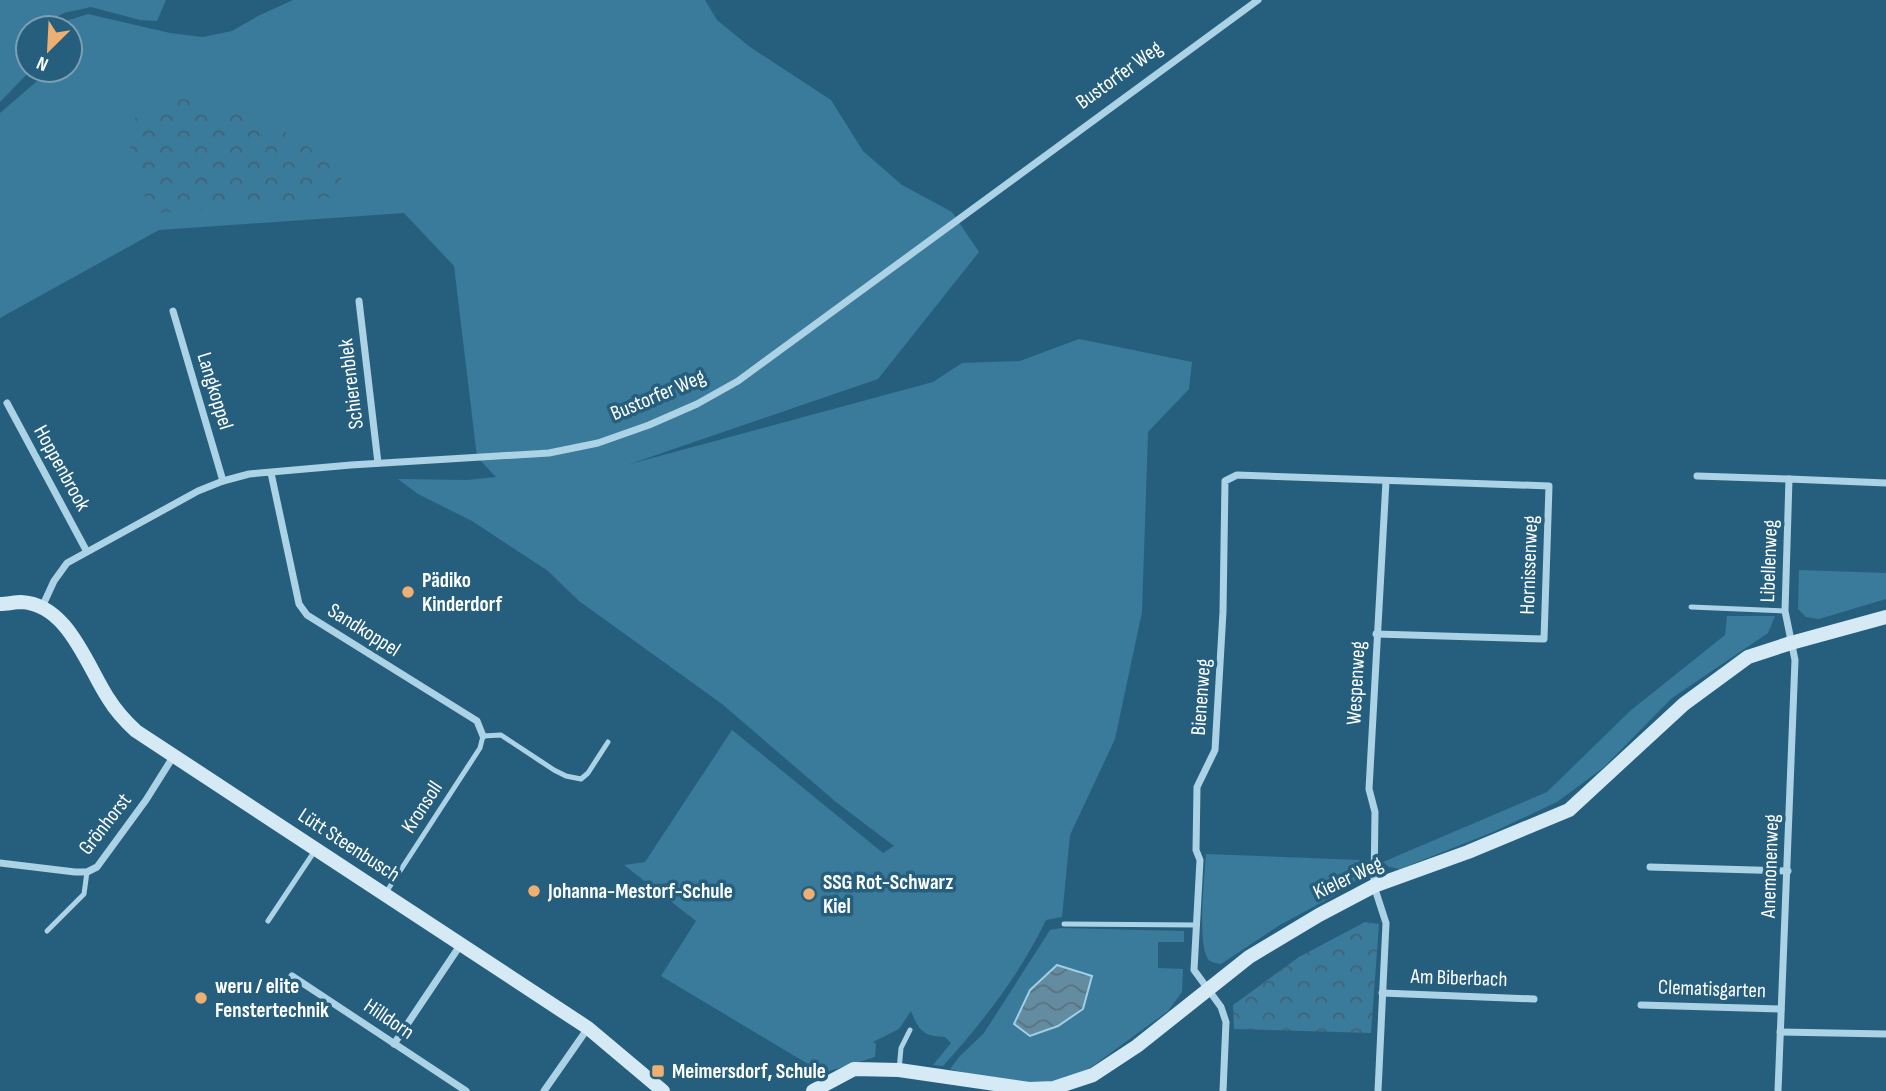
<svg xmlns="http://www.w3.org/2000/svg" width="1886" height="1091" viewBox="0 0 1886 1091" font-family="'Sofia Sans Condensed',sans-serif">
  <defs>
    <pattern id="park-crowns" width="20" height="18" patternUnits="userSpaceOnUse" patternTransform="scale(1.75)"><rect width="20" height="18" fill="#3a7a9b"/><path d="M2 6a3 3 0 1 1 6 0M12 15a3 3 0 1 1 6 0" fill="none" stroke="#436374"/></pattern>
    <pattern id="water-waves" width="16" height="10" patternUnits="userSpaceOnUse" patternTransform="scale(1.75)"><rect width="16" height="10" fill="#648ca1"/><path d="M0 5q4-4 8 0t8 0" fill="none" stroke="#5a727f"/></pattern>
  </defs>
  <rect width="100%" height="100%" fill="#265f7e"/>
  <g fill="#3a7a9b">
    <path d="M0,0H166L157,21L140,20L91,7L64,13L42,25L41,28H28V70H31L0,102Z"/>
    <path d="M293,0H705L717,20L750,47L831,100L863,151L902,185L952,212L979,252L878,379L630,464L933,382L962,363L1020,361L1079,339L1192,362L1189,389L1148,432L1142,612L1115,739L1070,835L1062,917L1046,920C1020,974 983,1022 943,1066L933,1065L951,1043L945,1037C923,1036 919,1031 911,1011L899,1029L873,1042L876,1044L875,1057L823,1073L661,976L696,921L624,865L645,862L732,730L883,853L894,846L836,802L722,704L579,601L548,571L472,521L418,494L398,479L467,480L496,477L477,457L454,266L404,213L159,230L0,318V113L50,70H70V28H51L50,26L88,14L170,33L203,37L232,31L258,16Z"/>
    <path d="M1799,570L1886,573V599L1819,619L1806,617L1798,609Z"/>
    <path d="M1727,616H1775L1768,633L1672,698L1603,768L1557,802L1493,832L1400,869L1389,867L1383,862L1547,792L1630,711L1725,635Z"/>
    <path d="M1206,854L1360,860L1358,877L1350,887L1280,925L1221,964C1217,963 1213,963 1210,961C1196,951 1205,872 1206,854Z"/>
    <path d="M1061,928L1184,931V942H1158V968L1183,969L1182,992L1168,1011L1090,1068L1062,1080L1033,1084L989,1079L950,1069L959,1057L984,1033L1050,930Z"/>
  </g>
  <g fill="url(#park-crowns)">
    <path d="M178,98L191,100C221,110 252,117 280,129C302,139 346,172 349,196L150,214L125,130C134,112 161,104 178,98Z"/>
    <path d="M1365,922L1379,924L1371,1033L1234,1029L1233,1005L1299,957Z"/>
  </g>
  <path fill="url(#water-waves)" stroke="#a0cfe6" stroke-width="2" d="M1057,965L1092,976L1083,1009L1058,1026L1030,1036L1014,1024L1030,990Z"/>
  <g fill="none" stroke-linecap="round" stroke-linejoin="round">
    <g stroke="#acd2e5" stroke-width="5">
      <path d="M1691,607L1785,611"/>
      <path d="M385,894L480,748L483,736L501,735L554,770L566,776L581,779L588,773L608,742"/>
      <path d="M268,921L316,849"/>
      <path d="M1064,924L1197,925"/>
      <path d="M47,931L84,894L87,872"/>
      <path d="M899,1070L901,1048L910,1030"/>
    </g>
    <g stroke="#acd2e5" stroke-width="7">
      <path d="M359,301L378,463"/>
      <path d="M173,311L223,481"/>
      <path d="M7,403L86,550"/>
      <path d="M271,473L299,604L307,615L477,721L483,736"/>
      <path d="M1697,476L1789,479"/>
      <path d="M42,607L54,581L67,563L198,491L223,481L249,474L351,465L549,453L598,443L649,425L697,404L738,381L1258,0"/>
      <path d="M0,863L75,872H87L97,867L146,800L173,757"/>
      <path d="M1650,867L1788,871"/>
      <path d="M292,976L466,1091"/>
      <path d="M1382,993L1534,999"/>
      <path d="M1641,1005L1781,1009"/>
      <path d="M1780,1032L1886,1034"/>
      <path d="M394,1044L461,944"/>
      <path d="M544,1091L588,1028"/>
      <path d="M1223,1091L1226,1022L1221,1007L1194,970L1200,860L1196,850L1197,787L1215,750L1223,612L1225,481L1237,475L1549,486L1544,639L1376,634"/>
      <path d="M1378,1091L1386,923L1374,886L1375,812L1369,789L1386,481"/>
      <path d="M1778,1091L1795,660L1785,611L1789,479L1886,483"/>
    </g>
    <g stroke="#d5eaf5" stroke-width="14">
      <path d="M0,604C7,604 15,602 21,602C68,604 87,666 108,698C116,711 125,721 136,731L588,1028L663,1091"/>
      <path d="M813,1091L854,1069L899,1070L1029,1089L1054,1088L1093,1075L1137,1046L1249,957L1319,915L1374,886L1468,852L1569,810L1684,704L1748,657L1791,643L1886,617"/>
    </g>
  </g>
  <g fill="#eeb071" stroke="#265f7e" stroke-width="2.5">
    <circle cx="408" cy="592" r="7"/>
    <circle cx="534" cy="891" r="7"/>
    <circle cx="809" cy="894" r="7"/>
    <circle cx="201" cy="998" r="7"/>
    <rect x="651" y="1064" width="14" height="14" rx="3.5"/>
  </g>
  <g text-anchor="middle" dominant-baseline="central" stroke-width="7" stroke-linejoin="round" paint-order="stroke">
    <g font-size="21" fill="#fff" stroke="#265f7e">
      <text transform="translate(1119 75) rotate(-36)">Bustorfer Weg</text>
      <text transform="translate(351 384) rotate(-97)">Schierenblek</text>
      <text transform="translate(215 391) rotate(73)">Langkoppel</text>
      <text transform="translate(658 395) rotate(-23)">Bustorfer Weg</text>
      <text transform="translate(62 468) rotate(61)">Hoppenbrook</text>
      <text transform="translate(1769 561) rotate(-88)">Libellenweg</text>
      <text transform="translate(1529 565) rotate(-88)">Hornissenweg</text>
      <text transform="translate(364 630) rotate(32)">Sandkoppel</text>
      <text transform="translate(1356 683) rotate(-87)">Wespenweg</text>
      <text transform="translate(1201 697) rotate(-86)">Bienenweg</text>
      <text transform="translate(422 807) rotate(-57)">Kronsoll</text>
      <text transform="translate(105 824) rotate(-52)">Grönhorst</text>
      <text transform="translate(349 845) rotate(33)">Lütt Steenbusch</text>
      <text transform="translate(1770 866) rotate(-88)">Anemonenweg</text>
      <text transform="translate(1348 878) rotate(-25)">Kieler Weg</text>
      <text transform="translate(1459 978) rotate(2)">Am Biberbach</text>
      <text transform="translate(1712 989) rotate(2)">Clematisgarten</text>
      <text transform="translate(389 1019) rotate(34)">Hilldorn</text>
    </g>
    <g font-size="21" font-weight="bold" fill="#fff" stroke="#265f7e" text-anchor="start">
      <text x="422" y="580">Pädiko<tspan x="422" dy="24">Kinderdorf</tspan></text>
      <text x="823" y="882">SSG Rot-Schwarz<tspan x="823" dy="24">Kiel</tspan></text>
      <text x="548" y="891">Johanna-Mestorf-Schule</text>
      <text x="215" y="986">weru / elite<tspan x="215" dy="24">Fenstertechnik</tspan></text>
      <text x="672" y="1071">Meimersdorf, Schule</text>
    </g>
  </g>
  <g transform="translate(49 49) rotate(204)"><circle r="33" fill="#265f7e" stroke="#7d9fb2" stroke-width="2"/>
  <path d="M0-5L12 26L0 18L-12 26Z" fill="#eeb071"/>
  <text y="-10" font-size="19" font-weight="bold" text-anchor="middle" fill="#ffffff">N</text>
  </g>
</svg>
